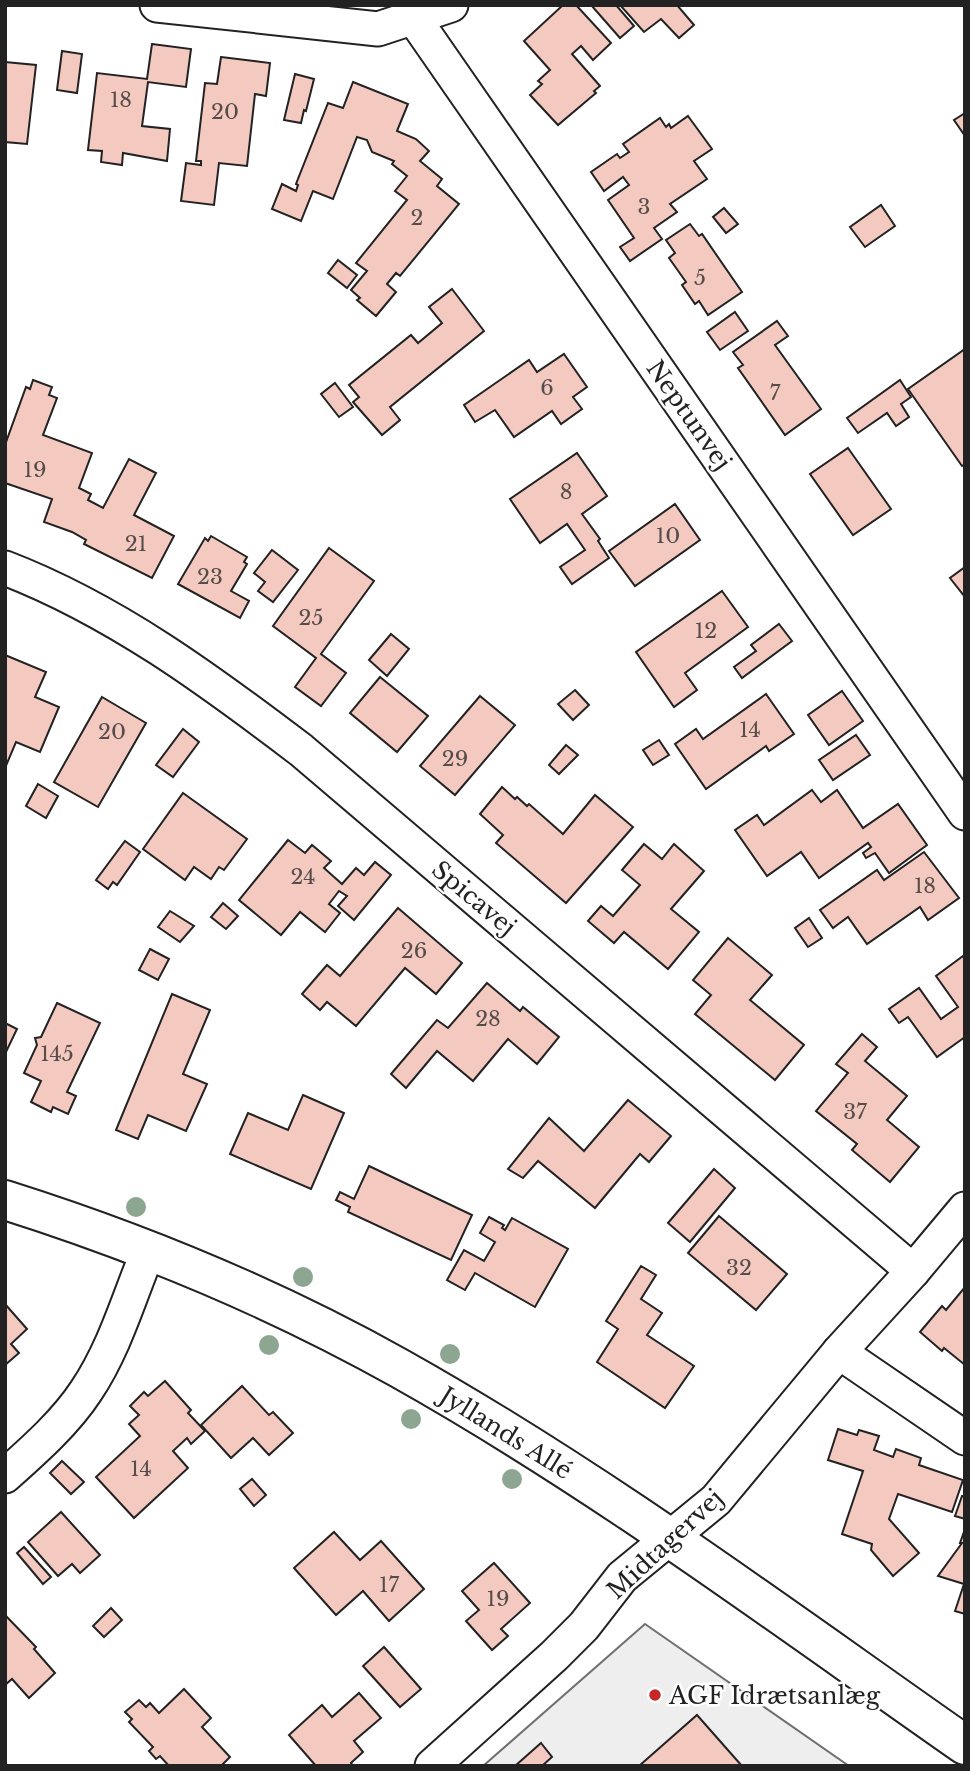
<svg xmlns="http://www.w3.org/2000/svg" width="970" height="1771" viewBox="0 0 970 1771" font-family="'Libre Baskerville',serif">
  <rect width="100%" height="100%" fill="#fff"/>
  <path fill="#eee" stroke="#6f6f6f" stroke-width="2" d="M645,1624L849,1766H483Z"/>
  <g fill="#f3c9c0" stroke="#222" stroke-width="2">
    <path d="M563,5H576L611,43L593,60L581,46L572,54L600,86L594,91L596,93L558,125L530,95L542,84L538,81L550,70L524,41Z"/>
    <path d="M591,5H616L634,26L620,38Z"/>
    <path d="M620,5H677L694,25L679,38L661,19L644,32Z"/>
    <path d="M152,44L191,49L186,87L148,82L142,126L170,129L167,161L123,153L122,165L101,162L102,151L88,150L97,73L147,79Z"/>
    <path d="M62,51L82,54L77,93L57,90Z"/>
    <path d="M221,57L270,63L266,96L255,94L247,166L219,163L214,205L181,201L186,163L201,165V161H196L205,83L217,84Z"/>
    <path d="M5,62L36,65L27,144L5,142Z"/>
    <path d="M295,74L314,79L306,111L304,110L301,123L284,120Z"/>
    <path d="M353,82L408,104L397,131L416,139L429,151L420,161L442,179L437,186L459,204L400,276L396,273L387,284L396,292L376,316L357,300L360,298L351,290L367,271L356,263L407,200L395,191L407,176L392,164L394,161L372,152L367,140L357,137L333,199L313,191L301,221L272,209L282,184L296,191L298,185L296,184L328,103L343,108Z"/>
    <path d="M965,113V136L954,120Z"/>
    <path d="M688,116L712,149L694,161L707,179L670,204L677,212L654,228L662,239L630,261L620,247L634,238L608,200L629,185L623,177L604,191L591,172L617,154L620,158L629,152L623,144L660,118L666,127L669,124L671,128Z"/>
    <path d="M881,205L895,226L865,247L850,227Z"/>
    <path d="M724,208L738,224L726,233L713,217Z"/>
    <path d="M690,224L699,236L702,234L742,292L708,315L699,301L695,304L682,285L686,282L669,258L675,253L666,240Z"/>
    <path d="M338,260L357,275L347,288L328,273Z"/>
    <path d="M452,289L484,331L390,407L400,420L382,435L353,402L359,397L349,385L411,335L418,343L442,323L429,307Z"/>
    <path d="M735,312L748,331L720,350L707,332Z"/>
    <path d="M777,321L788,336L775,345L821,409L785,435L738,368L743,365L733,352Z"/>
    <path d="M965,349V464L962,466L908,389Z"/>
    <path d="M564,354L587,387L573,397L582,409L561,424L552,411L514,437L495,410L475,422L464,405L529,360L537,372Z"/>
    <path d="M33,380L52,387L49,395L57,398L43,435L92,453L79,488L91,494L88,500L103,508L129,459L156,473L134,515L174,536L152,578L84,544L86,540L72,532L44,522L52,499L5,483V445L26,387L30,389Z"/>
    <path d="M900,380L911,397L901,404L909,417L896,426L887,413L858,433L847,418Z"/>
    <path d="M335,383L353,407L339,417L321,394Z"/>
    <path d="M848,448L891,509L853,535L810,474Z"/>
    <path d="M577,453L607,496L582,514L600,539L598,541L609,558L572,584L560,567L585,550L567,524L540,543L510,499Z"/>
    <path d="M675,504L700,540L635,586L609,551Z"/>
    <path d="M211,536L247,557L244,562L247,564L231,591L249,601L240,618L178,584L205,538L208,541Z"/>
    <path d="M329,548L374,581L321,654L346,673L321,706L295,687L316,658L273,626Z"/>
    <path d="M272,550L298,570L273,602L258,591L265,582L254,573Z"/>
    <path d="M965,567V597L950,578Z"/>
    <path d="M722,591L748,627L685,673L697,690L674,707L636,652Z"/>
    <path d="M779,624L792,641L742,678L734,667L756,651L751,645Z"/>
    <path d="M391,634L409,649L387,676L369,660Z"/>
    <path d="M5,655L46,672L35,697L59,707L40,752L16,742L5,768Z"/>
    <path d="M380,677L428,716L397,752L350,713Z"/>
    <path d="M575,690L589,705L573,720L558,704Z"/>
    <path d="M842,691L863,721L829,745L808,715Z"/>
    <path d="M766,694L794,734L769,751L766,746L706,789L675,744L696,729L703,739Z"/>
    <path d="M480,696L515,725L455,795L420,766Z"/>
    <path d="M102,697L146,723L98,807L54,782Z"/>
    <path d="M183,729L199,742L173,777L156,765Z"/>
    <path d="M856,735L870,755L833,780L819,760Z"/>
    <path d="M659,740L669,755L653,765L643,750Z"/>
    <path d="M566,745L578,755L559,774L549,765Z"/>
    <path d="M38,784L58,796L46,818L26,806Z"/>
    <path d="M502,787L515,799L517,797L527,806L529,804L563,834L595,795L633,827L566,903L496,843L503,835L480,814Z"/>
    <path d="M812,790L821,802L837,790L863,828L898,804L927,845L889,873L875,853L866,858L863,853L871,847L868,843L819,878L801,852L767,876L735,830L757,815L764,825Z"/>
    <path d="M183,793L247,839L224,870L219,867L211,879L194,867L185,880L143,849Z"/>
    <path d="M288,840L305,853L312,845L331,861L324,868L342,884L356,868L364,875L375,862L391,875L354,920L338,906L347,896L339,891L329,904L340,913L325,932L300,912L281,935L239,900Z"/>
    <path d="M125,841L140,852L117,885L113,882L108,889L96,880Z"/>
    <path d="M644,844L662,859L674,844L704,871L671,909L699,932L668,969L624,932L614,943L588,921L601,906L613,916L640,885L622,870Z"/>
    <path d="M924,852L959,898L928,920L920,907L867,944L848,917L833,928L820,910L877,870L884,880Z"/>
    <path d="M223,903L238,916L226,929L211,917Z"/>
    <path d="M398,908L462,963L436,994L405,968L356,1026L327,1002L320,1010L302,994L327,965L340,976Z"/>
    <path d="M170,911L194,926L180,942L158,927Z"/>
    <path d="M809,918L822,938L808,947L795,928Z"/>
    <path d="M728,938L772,975L750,1000L804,1045L775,1080L695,1014L711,995L693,980Z"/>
    <path d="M150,949L169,959L158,980L139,970Z"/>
    <path d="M963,956L965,960V1037L937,1057L908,1017L899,1023L889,1009L919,988L941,1019L958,1007L936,976Z"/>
    <path d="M487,983L520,1011L523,1007L559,1037L537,1064L508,1039L473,1081L437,1051L406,1088L391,1074L437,1020L448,1028Z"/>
    <path d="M172,994L210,1010L183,1074L207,1084L186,1131L148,1115L138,1139L116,1130Z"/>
    <path d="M57,1003L100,1023L67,1092L76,1096L68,1114L53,1107L51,1112L31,1102L41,1081L24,1073L37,1045L35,1038L41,1037Z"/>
    <path d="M5,1023L17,1029L5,1054Z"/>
    <path d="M862,1034L877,1047L865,1061L907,1096L887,1120L919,1147L890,1182L852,1150L857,1144L816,1111L848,1073L836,1064Z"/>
    <path d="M303,1095L344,1113L311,1189L230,1154L248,1113L288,1130Z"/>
    <path d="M628,1100L671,1136L649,1162L640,1154L595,1208L538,1161L523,1178L508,1169L549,1118L584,1151Z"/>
    <path d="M369,1166L472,1215L451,1260L348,1212L350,1207L336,1200L340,1192L354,1199Z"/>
    <path d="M714,1169L735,1188L690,1242L668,1223Z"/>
    <path d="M719,1216L787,1274L756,1310L688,1253Z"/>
    <path d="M489,1217L504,1225L502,1228L505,1230L512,1218L568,1249L535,1307L475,1273L465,1290L447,1280L464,1250L484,1261L495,1242L480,1233Z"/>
    <path d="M641,1266L656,1275L641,1299L662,1313L647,1335L694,1366L665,1408L597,1362L618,1329L606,1321Z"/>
    <path d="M965,1287V1365L944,1348L942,1351L920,1332L942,1306L946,1310Z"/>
    <path d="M5,1304L27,1329L11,1344L19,1353L5,1365Z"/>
    <path d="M165,1381L191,1410L188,1413L205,1431L191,1444L187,1438L173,1451L188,1468L134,1518L96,1477L140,1436L129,1424L139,1415L130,1406L144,1392L148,1396Z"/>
    <path d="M242,1386L269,1415L273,1412L293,1433L269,1455L253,1438L231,1458L201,1425Z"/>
    <path d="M838,1429L857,1435L859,1430L879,1436L874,1450L893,1457L896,1449L921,1458L919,1465L963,1480L952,1512L898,1494L889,1519L919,1553L893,1576L871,1550L872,1544L842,1534L863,1471L828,1460Z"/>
    <path d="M62,1461L84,1482L71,1494L50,1473Z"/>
    <path d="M252,1479L266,1495L254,1506L240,1489Z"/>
    <path d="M962,1496L965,1497V1519L955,1516Z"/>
    <path d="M61,1512L100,1555L80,1573L72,1564L58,1576L28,1542Z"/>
    <path d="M965,1529V1614L955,1611L964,1584L938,1576L962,1543H960Z"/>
    <path d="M334,1532L360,1560L381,1541L424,1589L389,1621L363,1591L336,1615L294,1568Z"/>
    <path d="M24,1547L51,1577L43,1584L17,1553Z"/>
    <path d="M494,1563L530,1603L501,1629L508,1636L492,1650L466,1621L479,1610L462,1591Z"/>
    <path d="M111,1608L122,1620L104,1637L93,1626Z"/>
    <path d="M5,1615L36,1647L34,1649L55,1673L29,1698L12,1679L5,1685Z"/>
    <path d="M384,1647L421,1689L400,1707L363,1666Z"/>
    <path d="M184,1689L211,1718L202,1727L230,1757L221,1766H169L160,1756L156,1759L149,1751L153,1747L129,1722L132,1719L125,1712L139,1700L146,1707L150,1703L159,1713Z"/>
    <path d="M359,1693L381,1718L354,1741L363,1752L351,1763L353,1766H316L289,1735L322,1705L332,1717Z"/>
    <path d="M697,1715L742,1766H639Z"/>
    <path d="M541,1743L552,1757L542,1766H515Z"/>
  </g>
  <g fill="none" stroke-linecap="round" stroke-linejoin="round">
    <g stroke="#222" stroke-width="37">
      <g id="street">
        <path d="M157,5L378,29L451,5"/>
        <path d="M413,17L965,813"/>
        <path d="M5,568C114,610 209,680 301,750L913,1271"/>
        <path d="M839,1352L965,1438"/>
        <path d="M5,1476C33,1451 65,1423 86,1391C115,1348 129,1297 149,1249"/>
        <path d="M432,1766L554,1656L584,1626L622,1577L716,1500L839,1352L913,1271L965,1209"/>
      </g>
    </g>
    <g stroke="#222" stroke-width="42">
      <path id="secondary" d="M5,1200C141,1243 274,1298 399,1368C597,1479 779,1615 965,1745"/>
    </g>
    <use href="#street" stroke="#fff" stroke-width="33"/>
    <use href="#secondary" stroke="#fff" stroke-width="38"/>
  </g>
  <g fill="#8da692">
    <circle cx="136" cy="1207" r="10"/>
    <circle cx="303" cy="1277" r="10"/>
    <circle cx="269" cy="1345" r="10"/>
    <circle cx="450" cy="1354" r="10"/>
    <circle cx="411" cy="1419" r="10"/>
    <circle cx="512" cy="1479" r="10"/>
  </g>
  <circle fill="#c62828" stroke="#fff" stroke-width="2.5" cx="655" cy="1695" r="7"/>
  <g text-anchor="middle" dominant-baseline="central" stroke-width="5" stroke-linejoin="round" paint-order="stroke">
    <g font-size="21" fill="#564c4a">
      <text x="121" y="100">18</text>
      <text x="225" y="112">20</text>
      <text x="644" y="207">3</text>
      <text x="417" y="218">2</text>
      <text x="700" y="278">5</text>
      <text x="547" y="388">6</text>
      <text x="775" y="393">7</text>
      <text x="35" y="470">19</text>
      <text x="566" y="492">8</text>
      <text x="668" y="536">10</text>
      <text x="136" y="544">21</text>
      <text x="210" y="577">23</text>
      <text x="311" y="618">25</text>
      <text x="706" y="631">12</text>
      <text x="750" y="730">14</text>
      <text x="112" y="732">20</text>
      <text x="455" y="759">29</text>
      <text x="303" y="877">24</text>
      <text x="925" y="886">18</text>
      <text x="414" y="951">26</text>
      <text x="488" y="1019">28</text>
      <text x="57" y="1054">145</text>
      <text x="855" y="1112">37</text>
      <text x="739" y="1268">32</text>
      <text x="141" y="1469">14</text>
      <text x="389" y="1585">17</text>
      <text x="498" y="1599">19</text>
    </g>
    <g font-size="24" fill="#222" stroke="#fff">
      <text transform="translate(689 415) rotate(55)">Neptunvej</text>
      <text transform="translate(474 898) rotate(40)">Spicavej</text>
      <text transform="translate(506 1433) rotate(32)">Jyllands Allé</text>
      <text transform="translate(665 1544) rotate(-43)">Midtagervej</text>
    </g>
    <g font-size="24" fill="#222" stroke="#fff" text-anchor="start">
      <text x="669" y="1695">AGF Idrætsanlæg</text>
    </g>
  </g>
  <rect width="970" height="1771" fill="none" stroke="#222222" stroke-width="14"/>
</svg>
